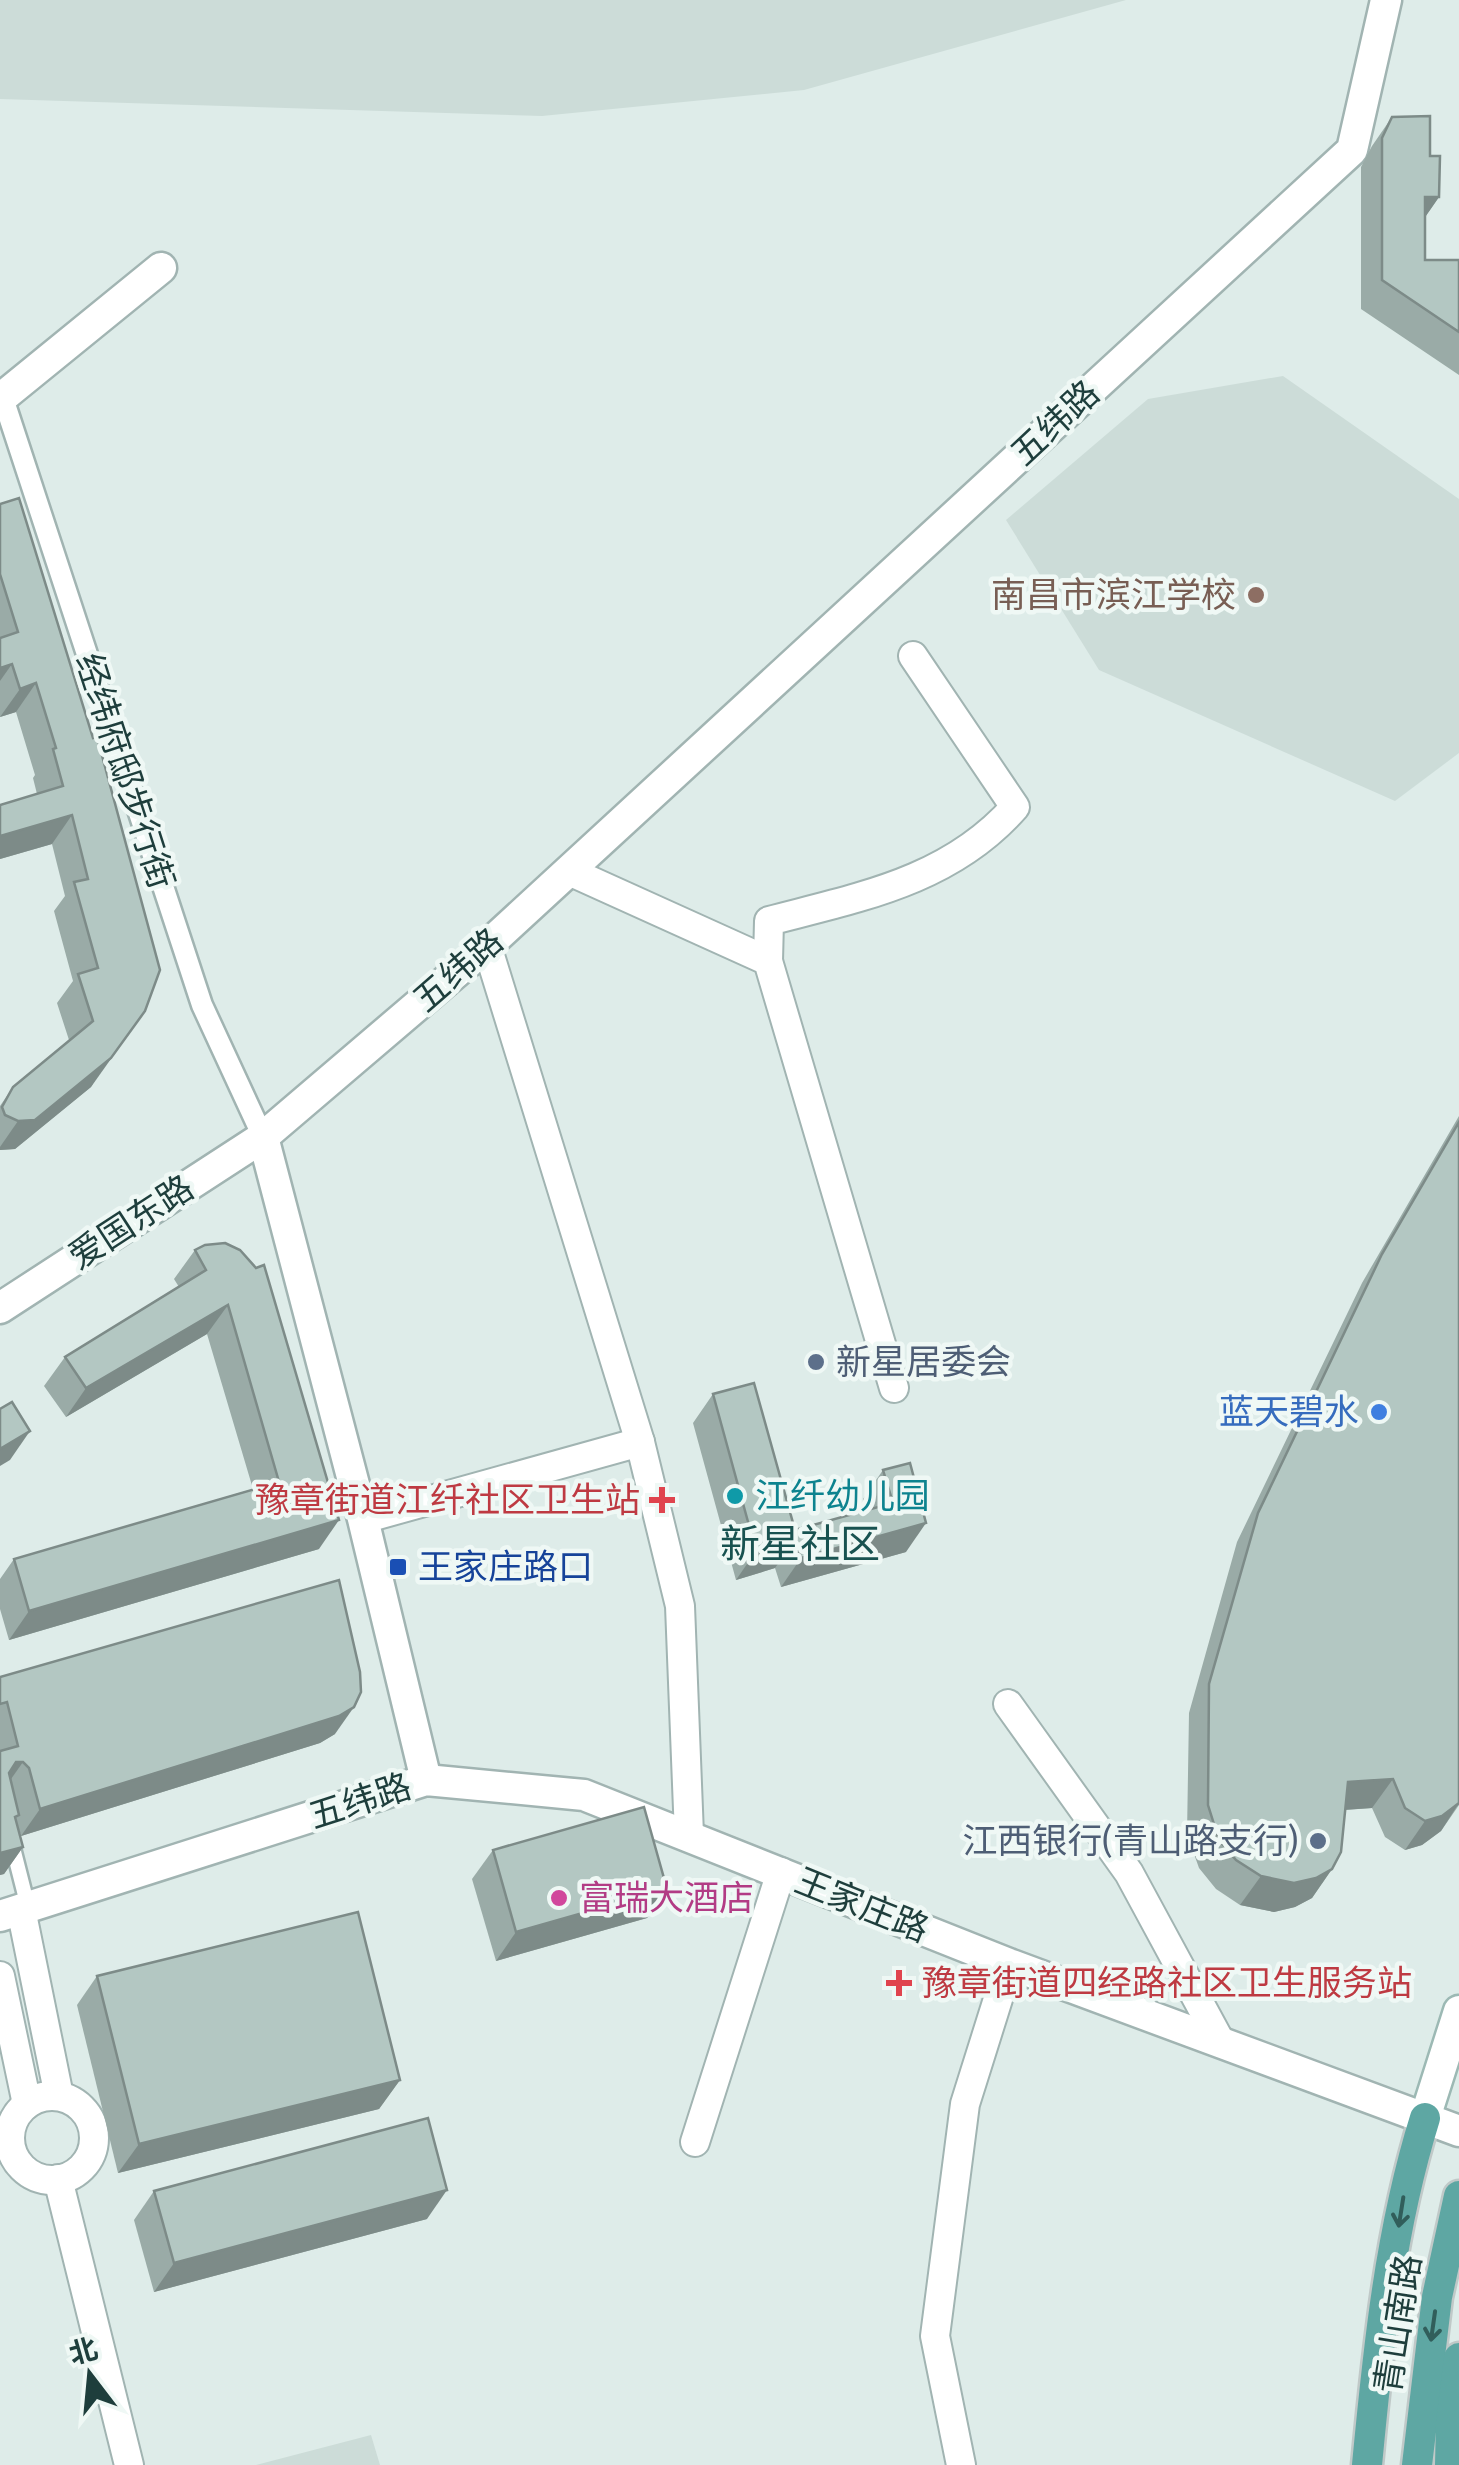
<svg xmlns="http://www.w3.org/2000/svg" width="1459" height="2465" viewBox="0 0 1459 2465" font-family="'Fira Sans Condensed','Noto Sans SC',sans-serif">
  <rect width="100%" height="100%" fill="#deece9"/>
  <g fill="#ccdcd8">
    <path d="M0,0H1126L804,90L542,116L0,99Z"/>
    <path d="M1283,376L1459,499V753L1395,801L1099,670L1006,520L1148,399Z"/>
    <path d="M371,2435L380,2465H256Z"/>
  </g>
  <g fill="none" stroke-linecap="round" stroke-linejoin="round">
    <g stroke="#a1b4b2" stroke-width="19">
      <path id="service" d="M11,1840L28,1907"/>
    </g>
    <g stroke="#a1b4b2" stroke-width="25">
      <path id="pedestrian" d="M3,398L202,1005L263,1137"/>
    </g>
    <g stroke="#a1b4b2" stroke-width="32">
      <g id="minor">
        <path d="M569,871L768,961L894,1388"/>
        <path d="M487,946L640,1442L680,1606L689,1835"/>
        <path d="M768,961L769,921C860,897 950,881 1015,807L913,656"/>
        <path d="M363,1519L640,1442"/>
        <path d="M1008,1704L1129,1873L1221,2043"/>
        <path d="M21,1909L59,2096"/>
        <path d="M0,1976L27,2104"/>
        <circle cx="52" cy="2138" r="42"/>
        <path d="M695,2142L781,1872"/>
        <path d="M58,2179L129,2465"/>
        <path d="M961,2465L935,2336L965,2104L1009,1964"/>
      </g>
    </g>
    <g stroke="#a1b4b2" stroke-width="35">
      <g id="tertiary">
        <path d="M0,399L161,268"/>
        <path d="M263,1137L363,1519L426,1780"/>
        <path d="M0,1308L263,1137L487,946L1352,150L1386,0"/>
        <path d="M0,1916L426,1780L584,1795L1009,1964L1459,2131"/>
      </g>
    </g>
    <g stroke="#9cb9b4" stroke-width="35">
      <path id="secondary" d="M1425,2118L1459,2011"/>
    </g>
    <g stroke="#c0c9c8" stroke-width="35">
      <g id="primary">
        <path d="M1367,2465C1378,2349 1390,2230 1425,2118"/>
        <path d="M1417,2465L1437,2297L1459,2196"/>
        <path d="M1450,2465L1451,2422L1459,2358"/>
      </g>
    </g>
    <use href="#service" stroke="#fff" stroke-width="14"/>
    <use href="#pedestrian" stroke="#fff" stroke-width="20"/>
    <use href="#minor" stroke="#fff" stroke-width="28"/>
    <use href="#tertiary" stroke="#fff" stroke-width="30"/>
    <use href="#secondary" stroke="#fff" stroke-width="30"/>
    <use href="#primary" stroke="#5ea7a3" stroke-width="30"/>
  </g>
  <g fill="#9aaba7">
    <path d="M1392,117L1430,156L1439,197L1425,217V260H1459V375L1361,309V167L1372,146Z"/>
    <path d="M0,504L160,970L91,1087L15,1149L0,1150V1106L13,1087L69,1040L57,1003L73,981L54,911L65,896L52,844L0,859V805L37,794L33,778L35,775L16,712L0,717Z"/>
    <path d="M1459,1116V1805L1441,1831L1422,1845L1405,1850L1385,1837L1372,1808L1345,1810L1332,1869L1312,1898L1295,1907L1274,1912L1240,1905L1216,1889L1199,1868L1187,1834L1189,1713L1237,1542L1362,1283Z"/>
    <path d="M205,1245L319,1549L9,1640L0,1609V1579L14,1559L253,1489L207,1334L66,1417L44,1386L65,1357L179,1287L174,1279L195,1250Z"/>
    <path d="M713,1394L795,1530L866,1511L863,1499L883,1470L906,1552L781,1587L775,1568L736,1580L693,1423Z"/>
    <path d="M0,1677L335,1734L320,1743L21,1836L16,1820L23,1847L4,1874L0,1875Z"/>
    <path d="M493,1850L667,1889L647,1918L496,1961L472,1879Z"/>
    <path d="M97,1976L400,2080L379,2109L118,2173L77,2005Z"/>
    <path d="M154,2191L427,2219L154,2292L134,2220Z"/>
  </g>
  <g fill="#7d8b88">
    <path d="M1425,197H1439L1419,226Z"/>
    <path d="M12,664L0,681V668Z"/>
    <path d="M36,683L16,712L0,717L20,689Z"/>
    <path d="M72,815L52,844L0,859V836Z"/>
    <path d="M145,1011L91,1087L15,1149L0,1150V1147L18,1121Z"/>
    <path d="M228,1305L207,1334L66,1417L86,1388Z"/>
    <path d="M30,1431L10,1460L0,1466V1449Z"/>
    <path d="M339,1520L319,1549L9,1640L29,1611Z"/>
    <path d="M926,1523L906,1552L781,1587L801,1558Z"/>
    <path d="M796,1539L775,1568L736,1580L756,1551Z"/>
    <path d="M354,1707L335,1734L320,1743L21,1836L40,1809Z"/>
    <path d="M16,1762H23L4,1789H0Z"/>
    <path d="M1393,1779L1372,1808L1327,1811L1348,1782Z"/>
    <path d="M1459,1803L1441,1831L1422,1845L1405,1850L1425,1821Z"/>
    <path d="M23,1847L4,1874L0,1875V1853Z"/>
    <path d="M1332,1869L1312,1898L1295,1907L1274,1912L1240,1905L1261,1876Z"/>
    <path d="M667,1889L647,1918L496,1961L516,1932Z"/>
    <path d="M400,2080L379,2109L118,2173L139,2144Z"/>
    <path d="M447,2190L427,2219L154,2292L174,2263Z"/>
  </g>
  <g fill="#b3c7c2" stroke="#7d8b88" stroke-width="2.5">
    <path d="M1430,116V156H1440L1439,197H1425V260H1459V332L1382,280V138L1392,117Z"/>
    <path d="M19,498L93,738L97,737L160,970L145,1011L111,1058L35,1120L18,1121L5,1115L2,1107L13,1087L93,1021L78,974L98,968L74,882L88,879L72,815L0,836V805L63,786L53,749L56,748L36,683L20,689L12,664L0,668V638L18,632L0,574V504Z"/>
    <path d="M1459,1122V1803L1442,1816L1425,1821L1405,1808L1393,1779L1348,1782L1341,1852L1332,1869L1316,1878L1294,1883L1261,1876L1236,1860L1219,1840L1208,1805L1209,1684L1258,1513L1382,1254Z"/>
    <path d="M225,1243L240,1250L256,1268L264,1265L339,1520L29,1611L14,1559L279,1482L228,1305L86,1388L65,1357L206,1270L195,1250L205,1245Z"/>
    <path d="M754,1383L795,1530L893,1503L883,1470L910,1463L926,1523L801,1558L796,1539L756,1551L713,1394Z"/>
    <path d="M12,1402L30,1431L0,1449V1409Z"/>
    <path d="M339,1580L360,1672L361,1692L354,1707L339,1716L40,1809L29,1768L23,1762H16L9,1773L19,1815L15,1817L23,1847L0,1853V1751L18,1746L7,1702L0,1704V1677Z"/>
    <path d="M644,1807L667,1889L516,1932L493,1850Z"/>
    <path d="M358,1912L400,2080L139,2144L97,1976Z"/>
    <path d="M428,2118L447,2190L174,2263L154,2191Z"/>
  </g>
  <defs><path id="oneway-shaft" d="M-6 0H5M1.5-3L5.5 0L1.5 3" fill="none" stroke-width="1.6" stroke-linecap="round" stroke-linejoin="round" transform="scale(2.5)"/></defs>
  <g stroke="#315e5b">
    <use href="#oneway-shaft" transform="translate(1401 2212) rotate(99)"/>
    <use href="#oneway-shaft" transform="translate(1433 2326) rotate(98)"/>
  </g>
  <circle fill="#8d6e63" stroke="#eff8f5" stroke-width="4" cx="1256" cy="595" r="10"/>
  <g fill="#5c6f8a" stroke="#eff8f5" stroke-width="4">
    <circle cx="816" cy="1362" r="10"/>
    <circle cx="1318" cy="1841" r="10"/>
  </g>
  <circle fill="#3f7fe0" stroke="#eff8f5" stroke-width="4" cx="1379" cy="1412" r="10"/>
  <circle fill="#0f9aa8" stroke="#eff8f5" stroke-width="4" cx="735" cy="1496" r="10"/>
  <g fill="#e0444e" stroke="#eff8f5" stroke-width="4">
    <path d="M657 1485h10v10h10v10h-10v10h-10v-10h-10v-10h10z"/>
    <path d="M894 1968h10v10h10v10h-10v10h-10v-10h-10v-10h10z"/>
  </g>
  <rect fill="#1a4fb4" stroke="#eff8f5" stroke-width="4" x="388" y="1557" width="20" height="20" rx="5"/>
  <circle fill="#d1479c" stroke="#eff8f5" stroke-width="4" cx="559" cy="1898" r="10"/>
  <g text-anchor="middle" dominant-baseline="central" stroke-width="9" stroke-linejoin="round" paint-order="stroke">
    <g font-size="35" fill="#1e3e3c" stroke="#eff8f5">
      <text transform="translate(1055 423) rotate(-43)">五纬路</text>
      <text transform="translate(125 771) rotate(72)">经纬府邸步行街</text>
      <text transform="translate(458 970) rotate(-41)">五纬路</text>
      <text transform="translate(131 1222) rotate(-33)">爱国东路</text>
      <text transform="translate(360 1801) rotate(-18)">五纬路</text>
      <text transform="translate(862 1905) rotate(22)">王家庄路</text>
      <text transform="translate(1398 2324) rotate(-81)">青山南路</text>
    </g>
    <g font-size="35" fill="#785e54" stroke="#eff8f5" text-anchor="end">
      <text x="1236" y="595">南昌市滨江学校</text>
    </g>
    <g font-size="35" fill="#4e5e75" stroke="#eff8f5" text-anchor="start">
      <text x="836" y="1362">新星居委会</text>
      <text x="1298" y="1841" text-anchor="end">江西银行(青山路支行)</text>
    </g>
    <g font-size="35" fill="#366cbe" stroke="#eff8f5" text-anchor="end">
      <text x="1359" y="1412">蓝天碧水</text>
    </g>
    <g font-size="35" fill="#0d838f" stroke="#eff8f5" text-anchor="start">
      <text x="755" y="1496">江纤幼儿园</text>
    </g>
    <g font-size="35" fill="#be3a42" stroke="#eff8f5" text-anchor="end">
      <text x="640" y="1500">豫章街道江纤社区卫生站</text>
      <text x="922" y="1983" text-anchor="start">豫章街道四经路社区卫生服务站</text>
    </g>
    <g font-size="35" fill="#164399" stroke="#eff8f5" text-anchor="start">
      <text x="418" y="1567">王家庄路口</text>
    </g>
    <g font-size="35" fill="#b23c85" stroke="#eff8f5" text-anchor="start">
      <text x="579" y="1898">富瑞大酒店</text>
    </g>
    <g font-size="40" fill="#185250" stroke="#eff8f5">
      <text x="800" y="1545">新星社区</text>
    </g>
  </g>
  <g transform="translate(90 2375) rotate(344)" stroke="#eff8f5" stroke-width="8" paint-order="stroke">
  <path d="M0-8L18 38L0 25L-18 38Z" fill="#1e3e3c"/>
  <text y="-15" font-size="28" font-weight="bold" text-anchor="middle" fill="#1e3e3c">北</text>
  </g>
</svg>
